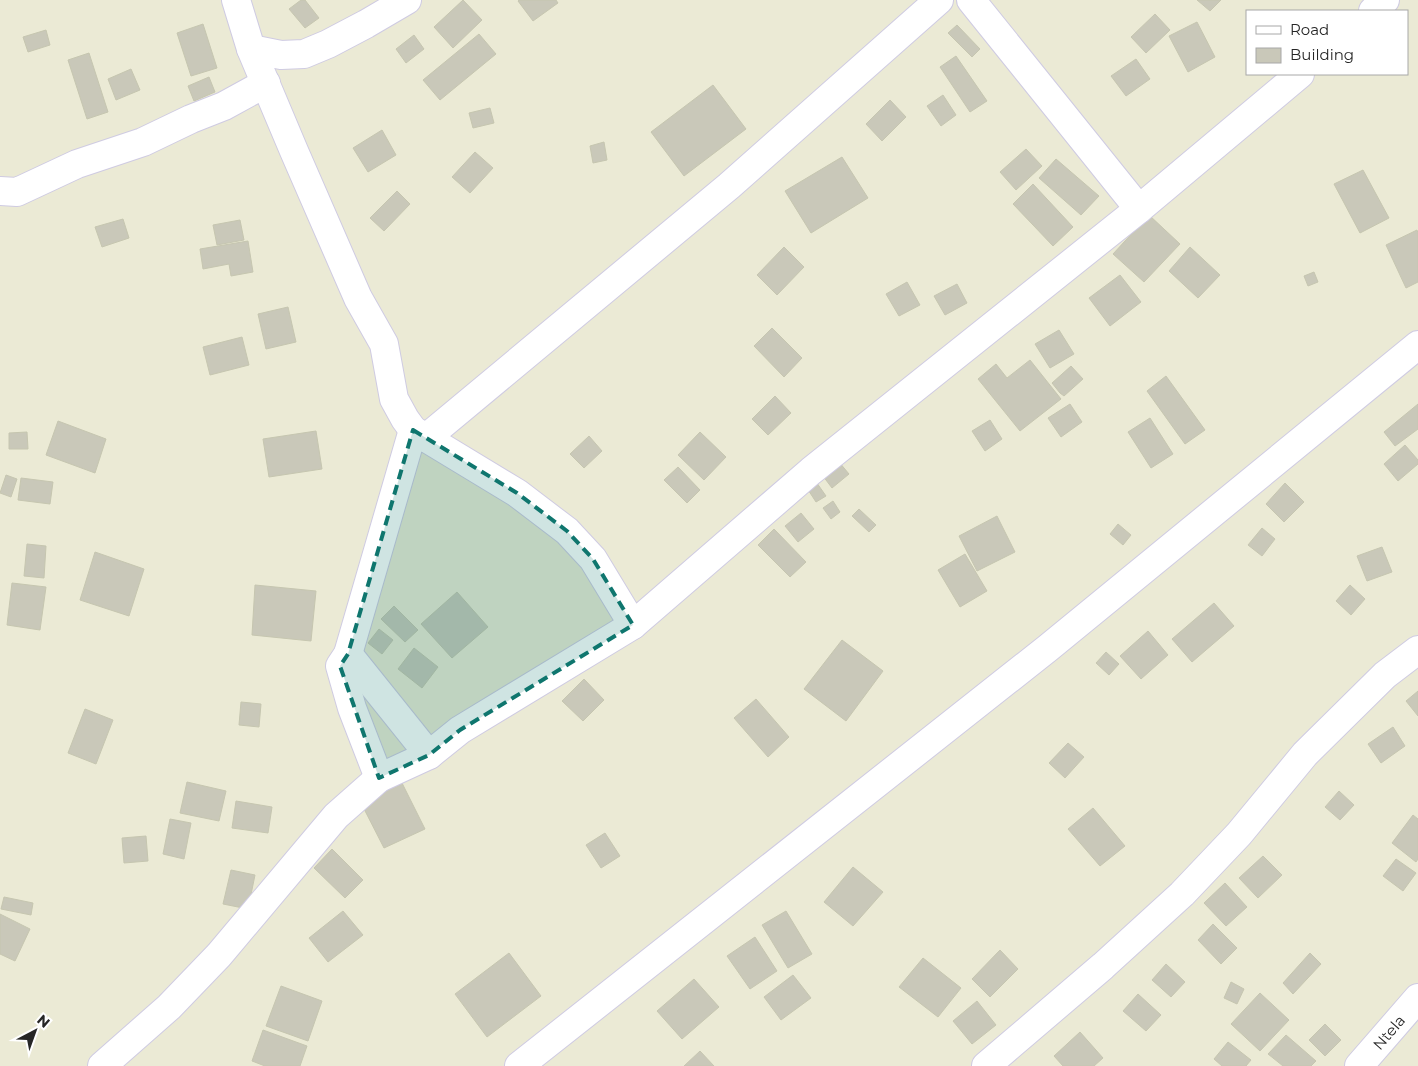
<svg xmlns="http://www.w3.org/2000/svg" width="1418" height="1066" viewBox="0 0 1418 1066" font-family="Montserrat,sans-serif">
  <rect width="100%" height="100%" fill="#ebead5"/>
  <g fill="#c9c8b9" stroke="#c6c6b0">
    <path d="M301,0H305L319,18L305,28L289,9Z"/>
    <path d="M463,0L482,20L453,48L434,27Z"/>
    <path d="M519,0H556L558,3L533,21L518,1Z"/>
    <path d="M1197,0H1221L1210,11Z"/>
    <path d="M1155,14L1170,30L1146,53L1131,37Z"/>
    <path d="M1197,22L1215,57L1188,72L1169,36Z"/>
    <path d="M203,24L217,68L191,76L177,33Z"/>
    <path d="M957,25L980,49L972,57L948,33Z"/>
    <path d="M46,30L50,45L28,52L23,37Z"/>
    <path d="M479,34L496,54L440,100L423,80Z"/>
    <path d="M414,35L424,49L406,63L396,49Z"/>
    <path d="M89,53L108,112L87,119L68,60Z"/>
    <path d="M956,56L987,101L970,112L940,67Z"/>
    <path d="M1136,59L1150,79L1126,96L1111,76Z"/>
    <path d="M131,69L140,90L116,100L108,79Z"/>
    <path d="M209,77L215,92L194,101L188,86Z"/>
    <path d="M713,85L746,129L684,176L651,132Z"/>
    <path d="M943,95L956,115L941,126L927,106Z"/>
    <path d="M890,100L906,117L882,141L866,124Z"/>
    <path d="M490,108L494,123L473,128L469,113Z"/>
    <path d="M382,130L396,155L368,172L353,148Z"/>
    <path d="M604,142L607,160L593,163L590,146Z"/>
    <path d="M1026,149L1042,166L1016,190L1000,172Z"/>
    <path d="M475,152L493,168L470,193L452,177Z"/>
    <path d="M842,157L868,198L811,233L785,191Z"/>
    <path d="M1056,159L1099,196L1081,215L1039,178Z"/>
    <path d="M1363,170L1389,218L1360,233L1334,184Z"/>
    <path d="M1033,184L1073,227L1053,246L1013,204Z"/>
    <path d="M397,191L410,204L384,231L370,218Z"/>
    <path d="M1149,215L1180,244L1144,282L1113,254Z"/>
    <path d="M123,219L129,238L102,247L95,227Z"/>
    <path d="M240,220L244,240L217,245L213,225Z"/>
    <path d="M1417,230L1418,233V282L1406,288L1386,245Z"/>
    <path d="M248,241L253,272L231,276L229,264L203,269L200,249Z"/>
    <path d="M784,247L804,267L777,295L757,275Z"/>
    <path d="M1190,247L1220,275L1198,298L1169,271Z"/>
    <path d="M1314,272L1318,282L1308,286L1304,276Z"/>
    <path d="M1120,275L1141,302L1110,326L1089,298Z"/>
    <path d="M907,282L920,305L899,316L886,294Z"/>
    <path d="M957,284L967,303L945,315L934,296Z"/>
    <path d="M288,307L296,342L266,349L258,314Z"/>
    <path d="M772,328L802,358L784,377L754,346Z"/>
    <path d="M1059,330L1074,354L1050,368L1035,344Z"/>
    <path d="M242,337L249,365L210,375L203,347Z"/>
    <path d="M1030,360L1061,399L1020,431L978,379L996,364L1007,378Z"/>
    <path d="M1071,366L1083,379L1064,396L1060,393L1052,383Z"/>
    <path d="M1166,376L1205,430L1185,444L1147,391Z"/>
    <path d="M775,396L791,413L768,435L752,419Z"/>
    <path d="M1070,404L1082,422L1061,437L1048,418Z"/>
    <path d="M1418,404V429L1395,446L1384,432Z"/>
    <path d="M1150,418L1173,454L1151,468L1128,432Z"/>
    <path d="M990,420L1002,439L985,451L972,431Z"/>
    <path d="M58,421L106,439L95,473L46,455Z"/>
    <path d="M316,431L322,469L269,477L263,439Z"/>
    <path d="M27,432L28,449H9V433Z"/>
    <path d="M700,432L726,457L704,480L678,455Z"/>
    <path d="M589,436L602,451L584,468L570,454Z"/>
    <path d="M1405,445L1418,460V464L1398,481L1384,464Z"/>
    <path d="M839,462L849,474L832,488L823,476Z"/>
    <path d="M678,467L700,490L687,503L664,480Z"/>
    <path d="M6,475L17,479L11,497L0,493Z"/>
    <path d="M812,476L826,496L816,502L803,482Z"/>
    <path d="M21,478L53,482L50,504L18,500Z"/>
    <path d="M1285,483L1304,502L1284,522L1266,504Z"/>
    <path d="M833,501L840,512L831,519L823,508Z"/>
    <path d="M859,509L876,525L869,532L852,516Z"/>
    <path d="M801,513L814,529L798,542L785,526Z"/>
    <path d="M997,516L1015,552L977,571L959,536Z"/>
    <path d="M1118,524L1131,535L1123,545L1110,534Z"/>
    <path d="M1262,528L1275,539L1262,556L1248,545Z"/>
    <path d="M774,529L806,562L790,577L758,545Z"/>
    <path d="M27,544L46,546L44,578L24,576Z"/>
    <path d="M1382,547L1392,572L1367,581L1357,556Z"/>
    <path d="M95,552L144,569L129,616L80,600Z"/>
    <path d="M965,554L987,591L960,607L938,570Z"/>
    <path d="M12,583L46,587L40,630L7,625Z"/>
    <path d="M255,585L316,591L311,641L252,635Z"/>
    <path d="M1350,585L1365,599L1351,615L1336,601Z"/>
    <path d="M457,592L488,627L452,658L421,624Z"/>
    <path d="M1214,603L1234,626L1192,662L1172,639Z"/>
    <path d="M394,606L418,630L405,642L381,619Z"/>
    <path d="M379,629L393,640L382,654L368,643Z"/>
    <path d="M1148,631L1168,655L1141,679L1120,656Z"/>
    <path d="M842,640L883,671L846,721L804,689Z"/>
    <path d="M414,648L438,667L422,688L398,669Z"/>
    <path d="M1106,652L1119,664L1109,675L1096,663Z"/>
    <path d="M584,679L604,700L583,721L562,701Z"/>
    <path d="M1418,691V716L1406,701Z"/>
    <path d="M756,699L789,737L768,757L734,718Z"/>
    <path d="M241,702L261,704L259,727L239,725Z"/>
    <path d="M85,709L113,720L96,764L68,753Z"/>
    <path d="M1393,727L1405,746L1381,763L1368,744Z"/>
    <path d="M1068,743L1084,757L1065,778L1049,763Z"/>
    <path d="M401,781L425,829L384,848L360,801Z"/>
    <path d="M187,782L226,791L219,821L180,813Z"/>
    <path d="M1339,791L1354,805L1340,820L1325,807Z"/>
    <path d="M236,801L272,807L268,833L232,828Z"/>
    <path d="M1093,808L1125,846L1100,866L1068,829Z"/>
    <path d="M1413,815L1418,819V859L1416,862L1392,843Z"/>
    <path d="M170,819L191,823L184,859L163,854Z"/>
    <path d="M605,833L620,856L601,868L586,845Z"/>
    <path d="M146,836L148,861L124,863L122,838Z"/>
    <path d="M332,849L363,880L345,898L314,868Z"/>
    <path d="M1263,856L1282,875L1258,898L1239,878Z"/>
    <path d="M1396,859L1416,873L1403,891L1383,876Z"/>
    <path d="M853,867L883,892L853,926L824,902Z"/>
    <path d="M231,870L255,875L248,909L223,904Z"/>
    <path d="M1225,883L1247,907L1226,926L1204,903Z"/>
    <path d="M4,897L33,903L31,915L1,909Z"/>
    <path d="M343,911L363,935L328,962L309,938Z"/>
    <path d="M786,911L812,954L788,968L762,925Z"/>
    <path d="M0,914L30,929L15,961L0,954Z"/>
    <path d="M1213,924L1237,948L1221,964L1198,940Z"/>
    <path d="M755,937L777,971L750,989L727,956Z"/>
    <path d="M1000,950L1018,969L990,997L972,979Z"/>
    <path d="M509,953L541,996L487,1037L455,994Z"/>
    <path d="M1310,953L1321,964L1293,994L1283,983Z"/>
    <path d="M923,958L961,988L938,1017L899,987Z"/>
    <path d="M1166,964L1185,982L1171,997L1152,980Z"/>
    <path d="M793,975L811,998L781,1020L764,997Z"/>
    <path d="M694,979L719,1007L682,1039L657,1011Z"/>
    <path d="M1231,982L1244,989L1237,1004L1224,998Z"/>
    <path d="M281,986L322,1001L308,1041L266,1026Z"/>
    <path d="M1260,993L1289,1020L1260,1051L1231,1024Z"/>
    <path d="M1138,994L1161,1015L1146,1031L1123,1011Z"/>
    <path d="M977,1001L996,1025L972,1044L953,1021Z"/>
    <path d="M1325,1024L1341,1040L1325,1056L1309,1040Z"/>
    <path d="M263,1030L307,1046L300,1066H265L252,1061Z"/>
    <path d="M1080,1032L1103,1058L1094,1066H1063L1054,1056Z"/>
    <path d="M1286,1035L1316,1061L1311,1066H1283L1268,1054Z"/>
    <path d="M1228,1042L1251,1060L1246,1066H1222L1214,1059Z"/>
    <path d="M700,1051L714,1066H684Z"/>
  </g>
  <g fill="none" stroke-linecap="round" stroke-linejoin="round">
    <g stroke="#cfcbe2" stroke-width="30">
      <g id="minor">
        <path d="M236,0L251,49L294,151L358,298L384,344L394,399L405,419L413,430L517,493L567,531L593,559L633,625"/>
        <path d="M971,0L1139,209"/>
        <path d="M1373,11L1385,0"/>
        <path d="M251,49L281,55L304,54L328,44L366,24L407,0"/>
        <path d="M0,191L17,192L77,164L143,142L191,119L224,106L266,83"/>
        <path d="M426,438L729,186L939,0"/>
        <path d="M348,654L429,755"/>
        <path d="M379,778L352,708L340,666L348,654L413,430"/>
        <path d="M102,1066L169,1007L219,955L336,816L379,778L429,755L460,730L633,625L811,471L1139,209L1300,74"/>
        <path d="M519,1066L1048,648L1418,345"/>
        <path d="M986,1066L1103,966L1182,894L1239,834L1305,754L1385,675L1418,650"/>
        <path id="s1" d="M1359,1066L1418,998"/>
      </g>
    </g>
    <use href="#minor" stroke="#fff" stroke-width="28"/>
  </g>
  <path fill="#0f766e" fill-opacity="0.2" stroke="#0f766e" stroke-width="4" stroke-dasharray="10 6" stroke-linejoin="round" d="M413,430L517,493L567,531L593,559L633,625L460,730L429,755L379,778L340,666L348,654Z"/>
  <g text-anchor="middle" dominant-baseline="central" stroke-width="4" stroke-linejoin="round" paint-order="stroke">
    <g font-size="15" fill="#262626" stroke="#fff">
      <text stroke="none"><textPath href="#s1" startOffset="45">Ntela</textPath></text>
    </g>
  </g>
  <rect x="1246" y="10" width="162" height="65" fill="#ffffff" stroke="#a8a8a8"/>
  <rect x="1256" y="26" width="25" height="8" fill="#ffffff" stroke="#a8a8a8"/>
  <text x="1290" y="35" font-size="15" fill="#262626">Road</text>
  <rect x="1256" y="48" width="25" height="15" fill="#c9c8b9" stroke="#a8a8a8"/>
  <text x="1290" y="60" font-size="15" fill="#262626">Building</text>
  <g transform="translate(35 1031) rotate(41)" stroke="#ffffff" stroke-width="4" paint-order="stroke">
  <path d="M0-4L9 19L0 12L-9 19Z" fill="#262626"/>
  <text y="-8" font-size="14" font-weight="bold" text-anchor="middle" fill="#262626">N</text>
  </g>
</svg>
